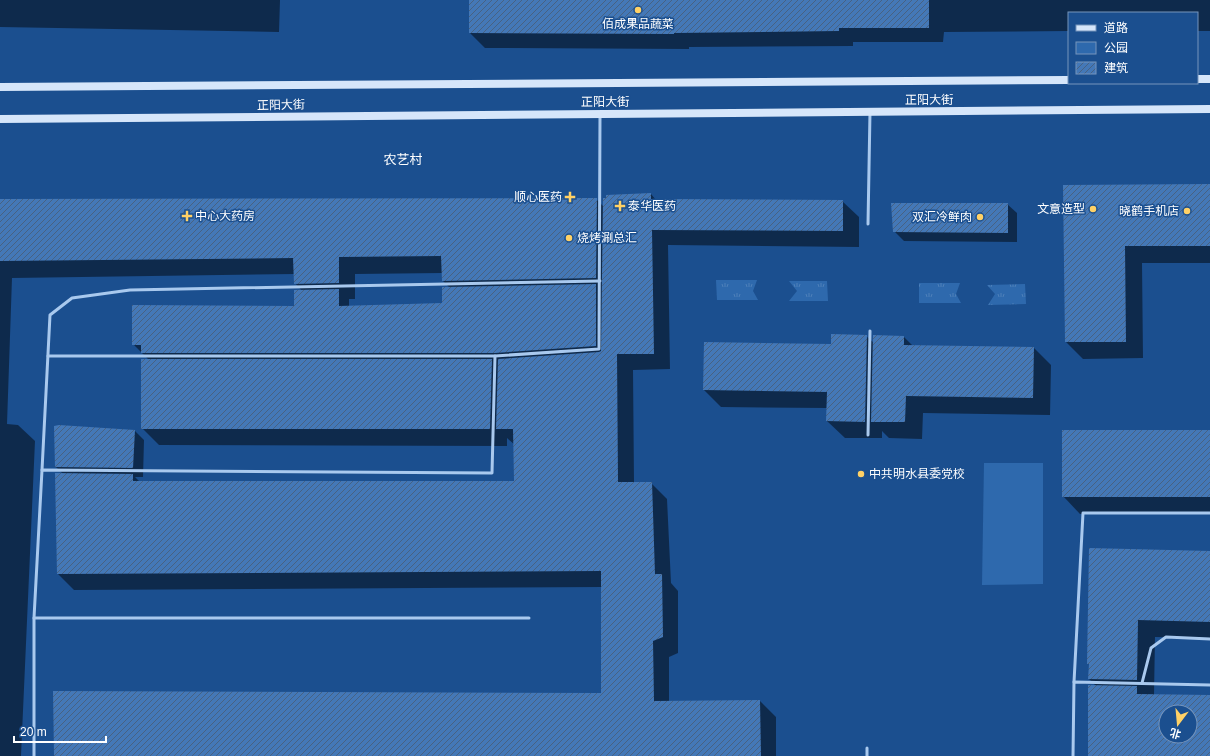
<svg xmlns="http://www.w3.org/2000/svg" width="1210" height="756" viewBox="0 0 1210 756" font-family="Arial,'Noto Sans SC',sans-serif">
  <defs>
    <pattern id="grass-tufts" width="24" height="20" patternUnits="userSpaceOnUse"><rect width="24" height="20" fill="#2e69ad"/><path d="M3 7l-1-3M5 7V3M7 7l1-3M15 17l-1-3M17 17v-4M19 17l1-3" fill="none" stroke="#4d80b9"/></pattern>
    <pattern id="building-hatch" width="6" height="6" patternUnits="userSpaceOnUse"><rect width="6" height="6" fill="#4478b7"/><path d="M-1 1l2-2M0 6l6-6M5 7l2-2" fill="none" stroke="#486282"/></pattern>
  </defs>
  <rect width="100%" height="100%" fill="#1b4f8f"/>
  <g fill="url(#grass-tufts)">
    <path d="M716,280H757L753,291L758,300H717Z"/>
    <path d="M789,281H827L828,301H789L797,291Z"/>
    <path d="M919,283H960L956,294L961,303H919Z"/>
    <path d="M1025,284L1026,304L988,305L995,294L987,285Z"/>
  </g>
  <path fill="#2e69ad" d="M984,463H1043V584L982,585Z"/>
  <g fill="#0007" fill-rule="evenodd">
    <path d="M0,0H280L279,32L0,27Z"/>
    <path d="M470,0H1210V31H1197V13H1069V31L944,32L943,42H853V46L689,47V49L485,48L470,33Z"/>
    <path d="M1210,185V263H1142L1143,358L1083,359L1066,342L1064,186Z"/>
    <path d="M651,194L656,200L842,201L859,217V247L668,245L670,369L633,370L634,483H651L667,499L671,583L678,591V653L669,657V702L760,701L776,717V756H55L602,694V587L74,590L58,574L63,474L56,467L135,431L144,440L143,477H135L140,482H515V445L507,438V446L159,445L142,428L149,360L133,344L295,307L302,291L295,283V274L12,278L7,424L18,425L35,441L21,756H0V200L596,199L604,207ZM443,273V281L450,288L443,304L349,307V299H355V274Z"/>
    <path d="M1007,204L1017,213V242L904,241L894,231Z"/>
    <path d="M866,336L874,343L904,337L913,346L1034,348L1051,365L1050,415L923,413L922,439L889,438L882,431V438H845L827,421L828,408L721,407L704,390L832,345Z"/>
    <path d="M1210,431V513L1080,514L1063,496Z"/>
    <path d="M1210,552V638L1155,637L1154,695L1210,696V756H1089L1097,687L1089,679L1090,665L1088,663ZM1166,712H1190V736H1166Z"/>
  </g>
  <g fill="url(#building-hatch)" fill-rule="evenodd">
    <path d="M469,0H929V28H839V31L674,33V34L469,33Z"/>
    <path d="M1210,184V246H1125L1126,342H1065L1063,185Z"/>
    <path d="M651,193V199L843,200V231L652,230L654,354H617L618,482H652L655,574H662L663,637L653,641L654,701L760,700L761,756H54L53,691L601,693V571L57,574L55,473L133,474V481H514L513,429H496L498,359L599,352L601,351L603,198H606V195Z"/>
    <path d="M597,198L596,278L442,281L441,256L339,257V283L294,284L293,258L0,261V199Z"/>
    <path d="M891,203H1008V233L893,232Z"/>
    <path d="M596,284V346L495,353H141V345H132V305L294,306V290L339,289V306L442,303V287Z"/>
    <path d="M831,334L867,335L865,422L826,421L827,392L703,390L704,342L831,344Z"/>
    <path d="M873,335L904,336V345L1034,347L1033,398L906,396L905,422H871Z"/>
    <path d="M141,359H492L490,429H141Z"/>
    <path d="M59,425L135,430L133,468L55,467L54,426Z"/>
    <rect x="1062" y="430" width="148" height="67"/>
    <path d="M1089,548L1210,551V622L1138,620L1137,680L1088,679L1089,664H1087Z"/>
    <path d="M1088,685L1137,686V694L1210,695V756H1088ZM1166,712H1190V736H1166Z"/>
  </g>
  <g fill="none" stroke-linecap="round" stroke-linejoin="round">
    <g stroke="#a9c9ee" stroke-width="3">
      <path d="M868,224L870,112"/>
      <path d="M48,356H495"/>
      <path d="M868,435L870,331"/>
      <path d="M42,470L50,315L72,298L130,290L600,281"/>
      <path d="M34,618H529"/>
      <path d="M1074,682L1083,513H1210"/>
      <path d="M1142,683L1151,648L1166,637L1210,639"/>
      <path d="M34,756V618L42,470L492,473L495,356L599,349L600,115"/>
      <path d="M867,756V748"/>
      <path d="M1073,756L1074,682L1210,685"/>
    </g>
    <g stroke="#d6e6fa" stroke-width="8">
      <path d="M1197,79H1210"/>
      <path d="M0,87L1069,80"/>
      <path d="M0,119L1210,109"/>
    </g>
  </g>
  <g fill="#ffd166" stroke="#1b4f8f" stroke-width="1.5">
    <circle cx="638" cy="10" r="4"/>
    <path d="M568 191h4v4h4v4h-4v4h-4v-4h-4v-4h4z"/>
    <path d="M618 200h4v4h4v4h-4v4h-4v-4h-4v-4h4z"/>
    <circle cx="1093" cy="209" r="4"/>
    <circle cx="1187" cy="211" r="4"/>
    <path d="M185 210h4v4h4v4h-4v4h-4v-4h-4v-4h4z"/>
    <circle cx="980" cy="217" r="4"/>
    <circle cx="569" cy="238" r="4"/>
    <circle cx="861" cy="474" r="4"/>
  </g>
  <g text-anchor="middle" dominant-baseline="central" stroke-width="3" stroke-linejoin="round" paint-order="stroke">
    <g font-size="12" fill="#fff" stroke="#1b4f8f" text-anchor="end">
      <text x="638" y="24" text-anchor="middle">佰成果品蔬菜</text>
      <text x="562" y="197">顺心医药</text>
      <text x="628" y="206" text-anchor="start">泰华医药</text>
      <text x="1085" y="209">文意造型</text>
      <text x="1179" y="211">晓鹤手机店</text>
      <text x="195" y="216" text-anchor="start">中心大药房</text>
      <text x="972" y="217">双汇冷鲜肉</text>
      <text x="577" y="238" text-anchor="start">烧烤涮总汇</text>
      <text x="869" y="474" text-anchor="start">中共明水县委党校</text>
    </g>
    <g font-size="12" fill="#fff" stroke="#1b4f8f">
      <text x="929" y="100">正阳大街</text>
      <text x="605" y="102">正阳大街</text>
      <text transform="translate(281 105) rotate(-1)">正阳大街</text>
    </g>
    <g font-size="13" fill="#fff" stroke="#1b4f8f">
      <text x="403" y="159">农艺村</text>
    </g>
  </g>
  <rect x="1068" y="12" width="130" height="72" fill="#1b4f8f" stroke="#7695bc"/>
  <rect x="1076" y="25" width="20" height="6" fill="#d6e6fa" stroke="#7695bc"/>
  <text x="1104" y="32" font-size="12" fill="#ffffff">道路</text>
  <rect x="1076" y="42" width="20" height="12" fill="#2e69ad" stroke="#7695bc"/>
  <text x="1104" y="52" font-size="12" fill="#ffffff">公园</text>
  <rect x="1076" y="62" width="20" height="12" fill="url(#building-hatch)" stroke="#7695bc"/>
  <text x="1104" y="72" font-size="12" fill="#ffffff">建筑</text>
  <g transform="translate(1178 724) rotate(196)"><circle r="19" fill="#1b4f8f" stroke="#7695bc"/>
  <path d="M0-3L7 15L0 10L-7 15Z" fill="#ffd166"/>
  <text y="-6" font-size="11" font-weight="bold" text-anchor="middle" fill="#ffffff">北</text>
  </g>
  <path d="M14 736v6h92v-6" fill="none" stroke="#ffffff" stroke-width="2"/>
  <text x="20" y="736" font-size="12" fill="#ffffff" stroke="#1b4f8f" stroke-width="3" paint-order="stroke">20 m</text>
</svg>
